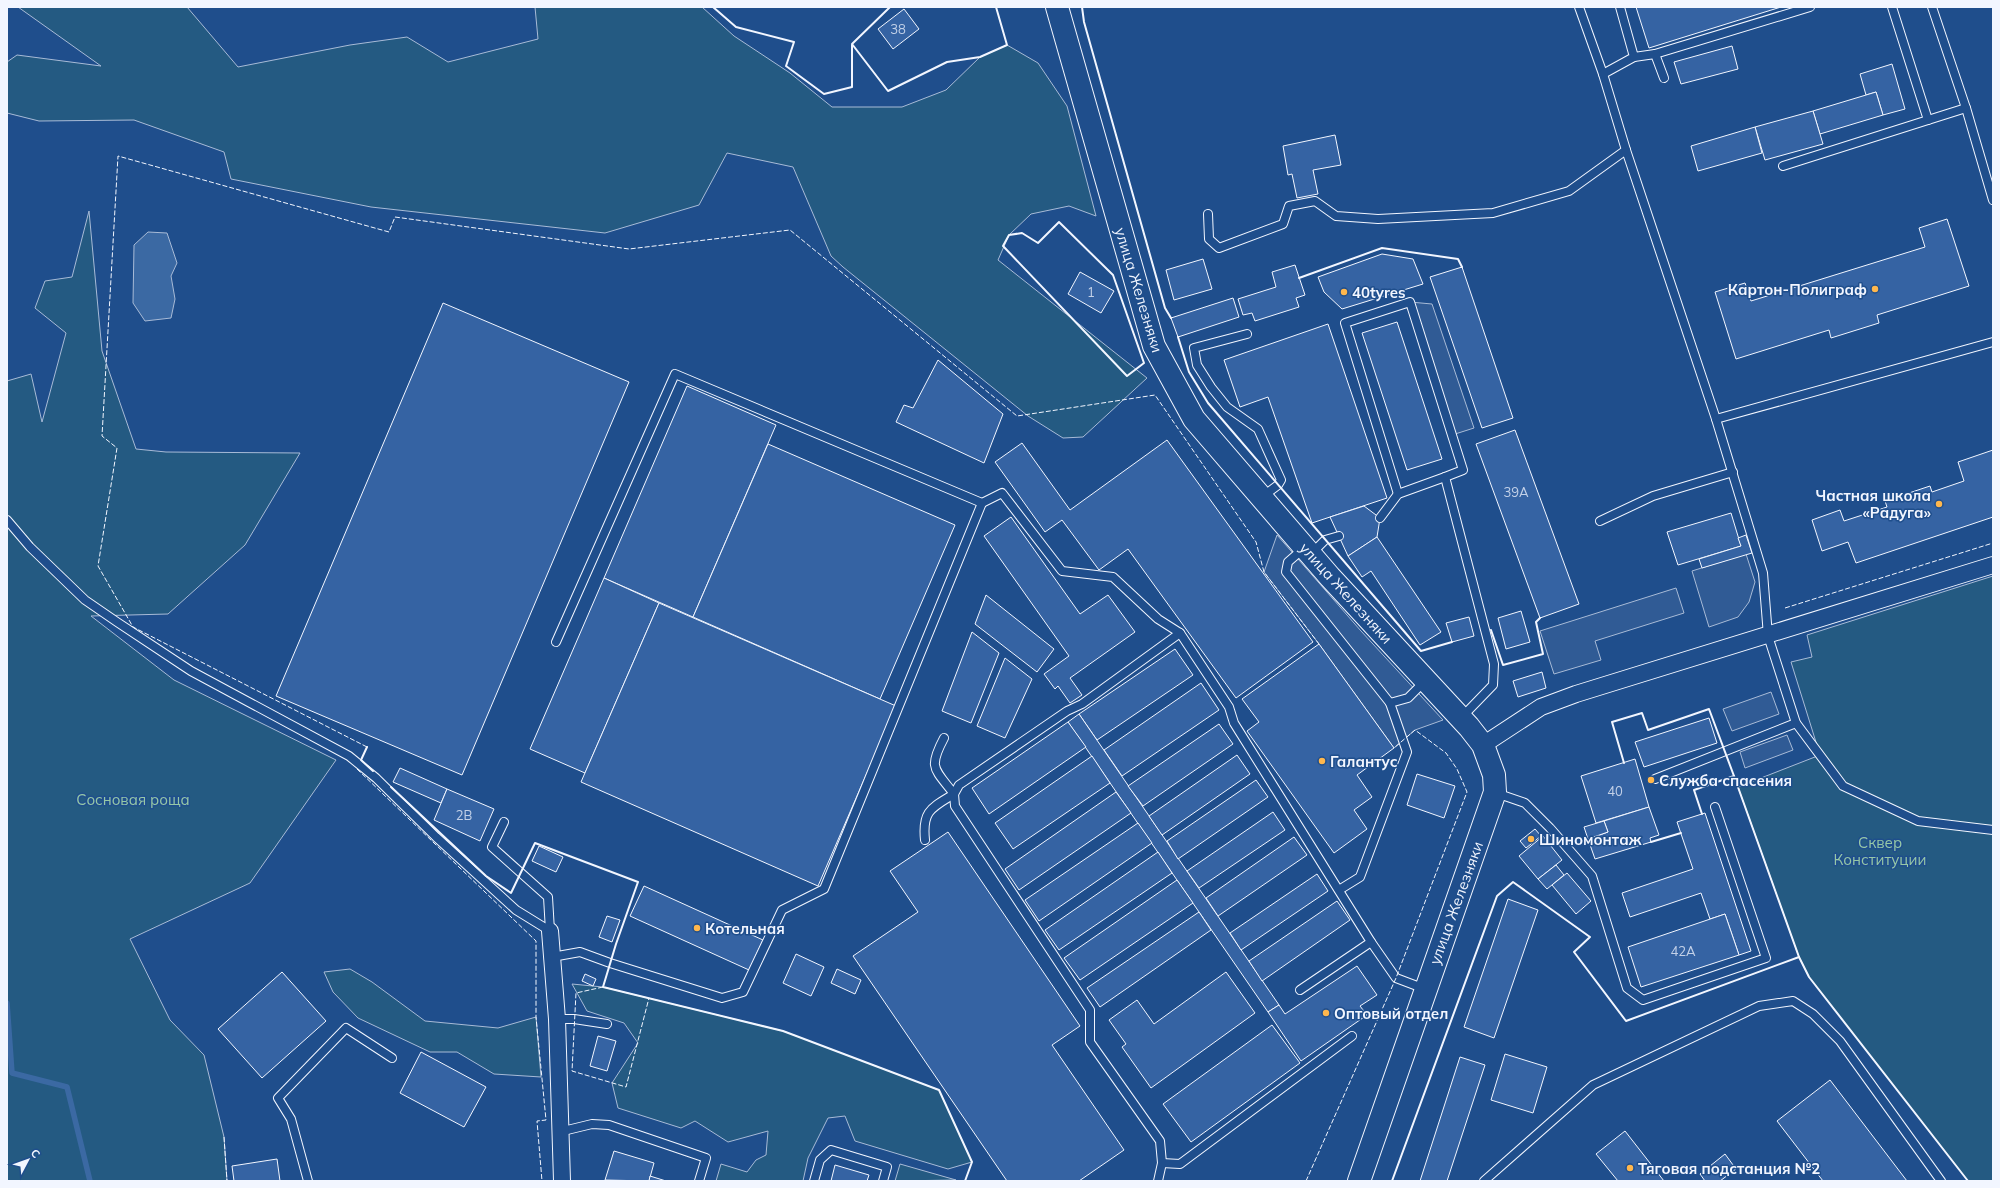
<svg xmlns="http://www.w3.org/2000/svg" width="2000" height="1188" viewBox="0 0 2000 1188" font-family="Mulish,sans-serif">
  <rect width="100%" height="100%" fill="#1f4e8c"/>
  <g fill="#245a82" stroke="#a8bbd7">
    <path d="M18,7H187L238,67L350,45L407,37L448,62L538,39L535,7H702L734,36L790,73L832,107H902L946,90L980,57L1007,45L1038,63L1067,106L1096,216L1069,206L1031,214L1009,235L998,260L1147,378L1083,437L1063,438L1028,416L843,267L831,256L793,167L727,153L699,205L605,233L371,207L231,179L224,152L134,120L39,121L7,113V62L17,55L101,66Z"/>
    <path d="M89,211L102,351L136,449L166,452L300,453L245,545L168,614L91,616L174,680L336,760L250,883L130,939L170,1020L204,1055L224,1137L227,1181H7V381L31,374L42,422L66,333L35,308L45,281L72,277Z"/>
    <path d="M1993,576V1181H1968L1809,977L1799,957L1738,787L1820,755L1791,662L1812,657L1807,635Z"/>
    <path d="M350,969L372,982L425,1021L498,1028L536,1017L541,1077L494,1074L457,1052H430L358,1018L333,992L324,972Z"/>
    <path d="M572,984L603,987L783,1031L939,1090L972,1162L948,1169L855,1141L845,1116L828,1118L808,1158L803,1181H716L721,1164L747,1172L756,1160L766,1155L768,1131L728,1142L695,1121L681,1128L618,1108L612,1083L638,1043L624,1023L587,1011Z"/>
    <path d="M900,1164L956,1180L895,1181Z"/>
  </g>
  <g fill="#305b95" stroke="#a8bbd7">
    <path d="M1410,302L1432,304L1474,428L1452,435Z"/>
    <path d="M1277,535L1361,631L1443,720L1415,730L1394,748L1319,644L1264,572Z"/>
    <path d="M1746,554L1755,582L1749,602L1738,617L1709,627L1692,571Z"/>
    <path d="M1676,588L1684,613L1595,641L1601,660L1554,674L1540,631Z"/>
    <path d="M1771,692L1779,714L1732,731L1723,709Z"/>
    <path d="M1787,735L1793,750L1745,768L1740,752Z"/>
  </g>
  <path fill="#3b69a3" stroke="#a8bbd7" d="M148,232L167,233L177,263L171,276L175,299L171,318L145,321L133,303L134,245Z"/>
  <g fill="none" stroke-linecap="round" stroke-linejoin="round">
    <path stroke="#3b69a3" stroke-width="5.5" d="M7,1003L12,1073L67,1087L90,1181"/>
  </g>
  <g fill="#3563a3" stroke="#f2f6ff">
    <path d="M1636,7H1781L1649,48Z"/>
    <path d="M904,9L919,29L893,49L878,29Z"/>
    <path d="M1732,46L1738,69L1681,84L1674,62Z"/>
    <path d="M1892,64L1905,109L1883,115L1876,92L1866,95L1860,74Z"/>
    <path d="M1876,92L1883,115L1820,134L1813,111Z"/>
    <path d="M1813,111L1823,144L1765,160L1755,127Z"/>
    <path d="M1755,127L1762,153L1698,171L1691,146Z"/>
    <path d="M1335,135L1341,165L1313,170L1318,194L1297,198L1292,174L1288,175L1283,146Z"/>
    <path d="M1947,219L1969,286L1877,315L1879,323L1831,338L1829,330L1736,359L1715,292L1745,283L1751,301L1925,247L1919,228Z"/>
    <path d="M1382,254L1413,259L1423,284L1342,309L1324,292L1318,277Z"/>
    <path d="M1203,259L1212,289L1174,300L1166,270Z"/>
    <path d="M1295,265L1305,295L1296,298L1299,307L1255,321L1252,313L1243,315L1238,299L1276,287L1272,272Z"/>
    <path d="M1462,267L1513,418L1482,428L1430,277Z"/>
    <path d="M1080,272L1114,291L1101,313L1068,294Z"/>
    <path d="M1233,298L1239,317L1178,337L1171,318Z"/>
    <path d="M443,303L629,382L462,775L276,696Z"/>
    <path d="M1397,322L1442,459L1407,470L1362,333Z"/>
    <path d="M1328,324L1387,498L1312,523L1268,397L1240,407L1224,360Z"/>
    <path d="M938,360L1003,414L984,463L896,422L904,405L913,408Z"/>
    <path d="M687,386L776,425L693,617L604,578Z"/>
    <path d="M1515,430L1579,604L1540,618L1476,444Z"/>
    <path d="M1167,440L1313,642L1236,698L1128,549L1099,570L1062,520L1045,532L995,462L1022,443L1070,510Z"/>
    <path d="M768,444L955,525L880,699L693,617Z"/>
    <path d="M1993,450V517L1856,563L1848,542L1822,551L1812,520L1840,510L1844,521L1887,507L1885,501L1930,486L1932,492L1964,481L1958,462Z"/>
    <path d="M1364,506L1380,518L1377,537L1348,556L1330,517Z"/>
    <path d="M1731,513L1741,546L1678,565L1667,532Z"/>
    <path d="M1011,517L1080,614L1108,595L1135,632L1070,678L1082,695L1070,703L1058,686L1055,689L1044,674L1069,656L984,536Z"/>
    <path d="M1746,535L1752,553L1702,568L1699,559L1741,546L1738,538Z"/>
    <path d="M1377,537L1441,632L1420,645L1371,571L1362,577L1348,556Z"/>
    <path d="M604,578L659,603L585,773L530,749Z"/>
    <path d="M986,595L1054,649L1037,672L975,624Z"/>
    <path d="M659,603L896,706L818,886L581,782Z"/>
    <path d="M1521,611L1530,642L1506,649L1498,618Z"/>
    <path d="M1469,617L1474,636L1452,642L1446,623Z"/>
    <path d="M972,632L999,653L971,723L942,711Z"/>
    <path d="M1319,644L1394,748L1357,775L1372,797L1354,810L1367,829L1334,853L1247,731L1259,722L1242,699Z"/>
    <path d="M1175,649L1193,675L1097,740L1079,714Z"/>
    <path d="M1005,658L1032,679L1005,738L977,726Z"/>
    <path d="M1542,672L1546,688L1518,697L1513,681Z"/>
    <path d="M1201,683L1219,710L1122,776L1104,750Z"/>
    <path d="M1079,714L1279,1005L1268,1012L1068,722Z"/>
    <path d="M1709,718L1717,743L1644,767L1635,742Z"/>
    <path d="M1068,722L1086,747L989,814L972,788Z"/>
    <path d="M1219,724L1233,744L1143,806L1128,786Z"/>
    <path d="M1237,755L1250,774L1162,835L1149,816Z"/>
    <path d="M1092,756L1110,783L1013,849L995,823Z"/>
    <path d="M1635,759L1649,807L1596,823L1581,776Z"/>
    <path d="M400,768L447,789L441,803L393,782Z"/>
    <path d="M1417,774L1455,786L1444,818L1407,805Z"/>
    <path d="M1256,780L1268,797L1178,859L1167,841Z"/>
    <path d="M447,789L494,809L480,841L434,820Z"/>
    <path d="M1116,792L1131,813L1019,890L1005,869Z"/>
    <path d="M1649,807L1659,835L1650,838L1651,842L1595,859L1588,839L1608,832L1604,821Z"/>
    <path d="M1273,812L1285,830L1199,888L1187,871Z"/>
    <path d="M1705,813L1751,951L1739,955L1725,914L1710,919L1701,893L1630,917L1622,893L1693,869L1677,822Z"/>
    <path d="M1604,821L1608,832L1588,839L1584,827Z"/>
    <path d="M1138,823L1152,843L1039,921L1025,900Z"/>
    <path d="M1535,829L1541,836L1526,848L1520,841Z"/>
    <path d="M948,832L1080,1026L1052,1045L1124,1150L1079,1181H1007L853,956L918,912L890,871Z"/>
    <path d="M1543,836L1562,860L1538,879L1519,856Z"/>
    <path d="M1294,837L1307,855L1218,916L1206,898Z"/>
    <path d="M539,846L563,857L556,872L532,861Z"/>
    <path d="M1158,852L1172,873L1059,950L1045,930Z"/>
    <path d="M1556,865L1564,875L1547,889L1538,879Z"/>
    <path d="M1567,873L1591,901L1576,914L1552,885Z"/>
    <path d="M1317,874L1328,891L1241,950L1230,933Z"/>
    <path d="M1177,880L1193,903L1080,980L1064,958Z"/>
    <path d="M644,886L763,940L749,970L630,916Z"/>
    <path d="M1508,899L1538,910L1494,1038L1464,1027Z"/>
    <path d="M1337,901L1350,920L1262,981L1249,961Z"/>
    <path d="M1199,912L1211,930L1100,1007L1087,988Z"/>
    <path d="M1725,914L1739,955L1641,987L1628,947Z"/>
    <path d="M607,916L620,920L612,942L599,937Z"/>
    <path d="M796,954L824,967L811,996L783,983Z"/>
    <path d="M1357,966L1377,995L1360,1006L1367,1015L1301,1061L1268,1012L1279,1005L1285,1014Z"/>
    <path d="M837,969L861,980L855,994L831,983Z"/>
    <path d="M282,972L326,1021L262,1078L218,1029Z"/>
    <path d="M1226,972L1255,1013L1151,1088L1122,1047L1126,1044L1109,1020L1137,1000L1154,1024Z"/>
    <path d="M585,974L596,979L593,986L582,981Z"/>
    <path d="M1272,1025L1300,1063L1191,1142L1163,1104Z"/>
    <path d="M598,1036L616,1041L607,1071L590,1066Z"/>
    <path d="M421,1052L486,1087L464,1127L400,1093Z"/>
    <path d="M1505,1054L1547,1067L1533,1113L1491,1100Z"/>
    <path d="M1460,1057L1485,1065L1447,1181H1420Z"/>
    <path d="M1830,1080L1907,1181H1823L1777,1121Z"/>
    <path d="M1625,1131L1664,1181H1618L1596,1154Z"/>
    <path d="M614,1151L654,1163L649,1181L605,1180Z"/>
    <path d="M1725,1154L1736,1169L1720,1181H1705L1700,1174Z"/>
    <path d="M277,1159L280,1181H234L232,1166Z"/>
    <path d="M835,1165L869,1175L867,1181H831Z"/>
    <path d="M650,1176L666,1181H649Z"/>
  </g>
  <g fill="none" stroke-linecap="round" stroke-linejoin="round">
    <g stroke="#f2f6ff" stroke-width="10">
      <g id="lane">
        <path d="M1579,7L1603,74"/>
        <path d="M1620,7L1634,57L1603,74L1626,150"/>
        <path d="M1655,54L1810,7"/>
        <path d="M1634,57L1655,54L1664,78"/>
        <path d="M1966,108L1993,200"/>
        <path d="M1928,120L1966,108L1932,7"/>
        <path d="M1783,166L1928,120L1892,7"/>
        <path d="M1208,214L1209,239L1219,248L1283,224L1289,206L1315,201L1336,216L1378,219L1493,213L1569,191L1626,150L1716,419L1993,342"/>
        <path d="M1247,334L1194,348L1197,365L1211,387L1227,407L1258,429L1281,480L1278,485L1262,497"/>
        <path d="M1716,419L1763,573L1768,636L1796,723L1843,786L1918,821L1993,830"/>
        <path d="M1398,494L1345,323L1410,302L1463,470L1445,477L1494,664L1493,685L1462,717"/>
        <path d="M982,503L1002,493L1062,571L1113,577L1158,619L1180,633"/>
        <path d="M1380,518L1398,494L1445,477"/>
        <path d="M7,520L30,547L85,600L117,622L191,671L349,756L376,778L436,837L516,910L550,931L548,897L492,847L504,822"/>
        <path d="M1600,521L1653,496L1733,472"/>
        <path d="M1304,548L1288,562L1286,572L1390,703L1408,698L1425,681"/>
        <path d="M1311,554L1325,540L1339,536"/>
        <path d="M1655,779L1796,723"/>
        <path d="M1496,793L1525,803L1550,828L1592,876L1627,988L1643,1000L1766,958L1715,807"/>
        <path d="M925,840C922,811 931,808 954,794C934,768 928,768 944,738"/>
        <path d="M1339,890L1360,877L1407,752L1390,703"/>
        <path d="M1371,942L1396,978L1425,989"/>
        <path d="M552,957L580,952L610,963L722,998L743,992L782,910L824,889L982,503L675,374L556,642"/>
        <path d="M557,1019H574L607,1024"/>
        <path d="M559,1132L592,1124L609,1125L706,1158L699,1181"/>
        <path d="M1162,1163L1180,1164L1352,1036"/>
        <path d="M308,1181L291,1119L278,1098L346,1028L392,1058"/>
        <path d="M814,1181L820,1160L831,1150L887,1167L883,1181"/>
        <path d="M1158,1181L1162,1163L1160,1141L1090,1042V1010L955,806L954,794L959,785L1067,711L1082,704L1180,633L1229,707L1234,723L1371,942L1300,990"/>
        <path d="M1484,1181L1593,1085L1759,1006L1793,1001L1813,1014L1840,1041L1941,1181"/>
      </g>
    </g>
    <g stroke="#f2f6ff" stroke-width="18">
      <g id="street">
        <path d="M1483,745L1541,707L1576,694L1993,565"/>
        <path d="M550,931L557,1019L562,1181"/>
      </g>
    </g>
    <g stroke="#f2f6ff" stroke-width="24">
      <path id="secondary" d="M1057,7L1154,346L1194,419L1330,577L1469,727L1483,745L1494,775L1495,792L1359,1181"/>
    </g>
    <use href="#lane" stroke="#1f4e8c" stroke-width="8"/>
    <use href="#street" stroke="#1f4e8c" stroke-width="16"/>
    <use href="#secondary" stroke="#1f4e8c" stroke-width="22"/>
    <g stroke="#f2f6ff" stroke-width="1" stroke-dasharray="5 2" stroke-linecap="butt">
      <path d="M1785,608L1993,543"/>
      <path d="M367,747L133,627L98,566L117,448L102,436L118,156L389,232L395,217L629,249L790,230L1017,416L1155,395L1256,542L1264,572L1319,644"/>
      <path d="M357,769L536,941V1017L546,1120L537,1121L542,1181"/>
      <path d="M603,987L576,993L572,1071L626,1087L649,998"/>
      <path d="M224,1137L227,1181"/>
      <path d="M1306,1181L1396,978L1467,792L1457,769L1446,753L1415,730L1394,748"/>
    </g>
    <g stroke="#f2f6ff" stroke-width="2">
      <path d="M713,7L736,27L794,42L786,66L824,94L852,87V45"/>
      <path d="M890,7L852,44L888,91L947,62L980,57L1007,45L996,7"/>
      <path d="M1082,7L1084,22L1165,308L1171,318"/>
      <path d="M1059,222L1113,275L1144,363L1127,376L1003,246L1009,235L1022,233L1038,243Z"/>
      <path d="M1299,278L1382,248L1458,259L1462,267"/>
      <path d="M1178,337L1189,372L1208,403L1421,651L1452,642"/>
      <path d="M1491,630L1503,665L1543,654L1536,622L1540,618"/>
      <path d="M367,747L361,760L373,771"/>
      <path d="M1624,763L1612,722L1642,713L1648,730L1709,709L1734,776L1694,790L1702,814"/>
      <path d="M1734,776L1799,957L1809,977L1968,1181"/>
      <path d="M391,787L486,876L511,893L535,843L638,882L616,944L603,987L783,1031L939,1090L972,1162L965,1181"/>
      <path d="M1651,842L1681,833"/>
      <path d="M1392,1181L1497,896L1513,882L1590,937L1574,952L1626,1021L1799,957"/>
    </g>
  </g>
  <g fill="#ffb74d" stroke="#1f4e8c" stroke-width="1.5">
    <circle cx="1875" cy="289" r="4"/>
    <circle cx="1344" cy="292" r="4"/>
    <circle cx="1939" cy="504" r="4"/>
    <circle cx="1322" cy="761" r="4"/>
    <circle cx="1651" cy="780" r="4"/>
    <circle cx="1531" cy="839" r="4"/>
    <circle cx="697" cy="928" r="4"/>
    <circle cx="1326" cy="1013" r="4"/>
    <circle cx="1630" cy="1168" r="4"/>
  </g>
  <g text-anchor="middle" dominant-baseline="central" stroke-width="3" stroke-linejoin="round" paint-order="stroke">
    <g font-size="13" fill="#c3d1e8">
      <text x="898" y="29">38</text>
      <text x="1091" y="292">1</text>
      <text x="1516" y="492">39А</text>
      <text x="1615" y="791">40</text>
      <text x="464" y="815">2В</text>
      <text x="1683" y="951">42А</text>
    </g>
    <g font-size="15" font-weight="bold" fill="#f2f6ff" stroke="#1f4e8c" text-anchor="start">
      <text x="1867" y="289" text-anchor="end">Картон-Полиграф</text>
      <text x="1352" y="292">40tyres</text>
      <text x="1931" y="495" text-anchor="end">Частная школа<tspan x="1931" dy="17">«Радуга»</tspan></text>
      <text x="1330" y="761">Галантус</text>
      <text x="1659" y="780">Служба спасения</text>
      <text x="1539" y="839">Шиномонтаж</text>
      <text x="705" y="928">Котельная</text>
      <text x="1334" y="1013">Оптовый отдел</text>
      <text x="1638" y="1168">Тяговая подстанция №2</text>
    </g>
    <g font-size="15" fill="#f2f6ff" stroke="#1f4e8c">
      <text transform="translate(1139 290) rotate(73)">улица Железняки</text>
      <text transform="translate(1346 593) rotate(48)">улица Железняки</text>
      <text transform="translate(1456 903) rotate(-70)">улица Железняки</text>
    </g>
    <g font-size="15" fill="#97c8a6" stroke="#1f4e8c">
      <text x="133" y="799">Сосновая роща</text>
      <text x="1880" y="842">Сквер<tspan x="1880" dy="17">Конституции</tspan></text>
    </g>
  </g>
  <rect width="2000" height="1188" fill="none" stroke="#f2f6ff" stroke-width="16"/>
  <g transform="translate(28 1160) rotate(49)" stroke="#1f4e8c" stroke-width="3" paint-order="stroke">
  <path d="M0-3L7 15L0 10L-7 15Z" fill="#f2f6ff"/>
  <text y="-6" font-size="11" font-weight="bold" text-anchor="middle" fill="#f2f6ff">С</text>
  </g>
</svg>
